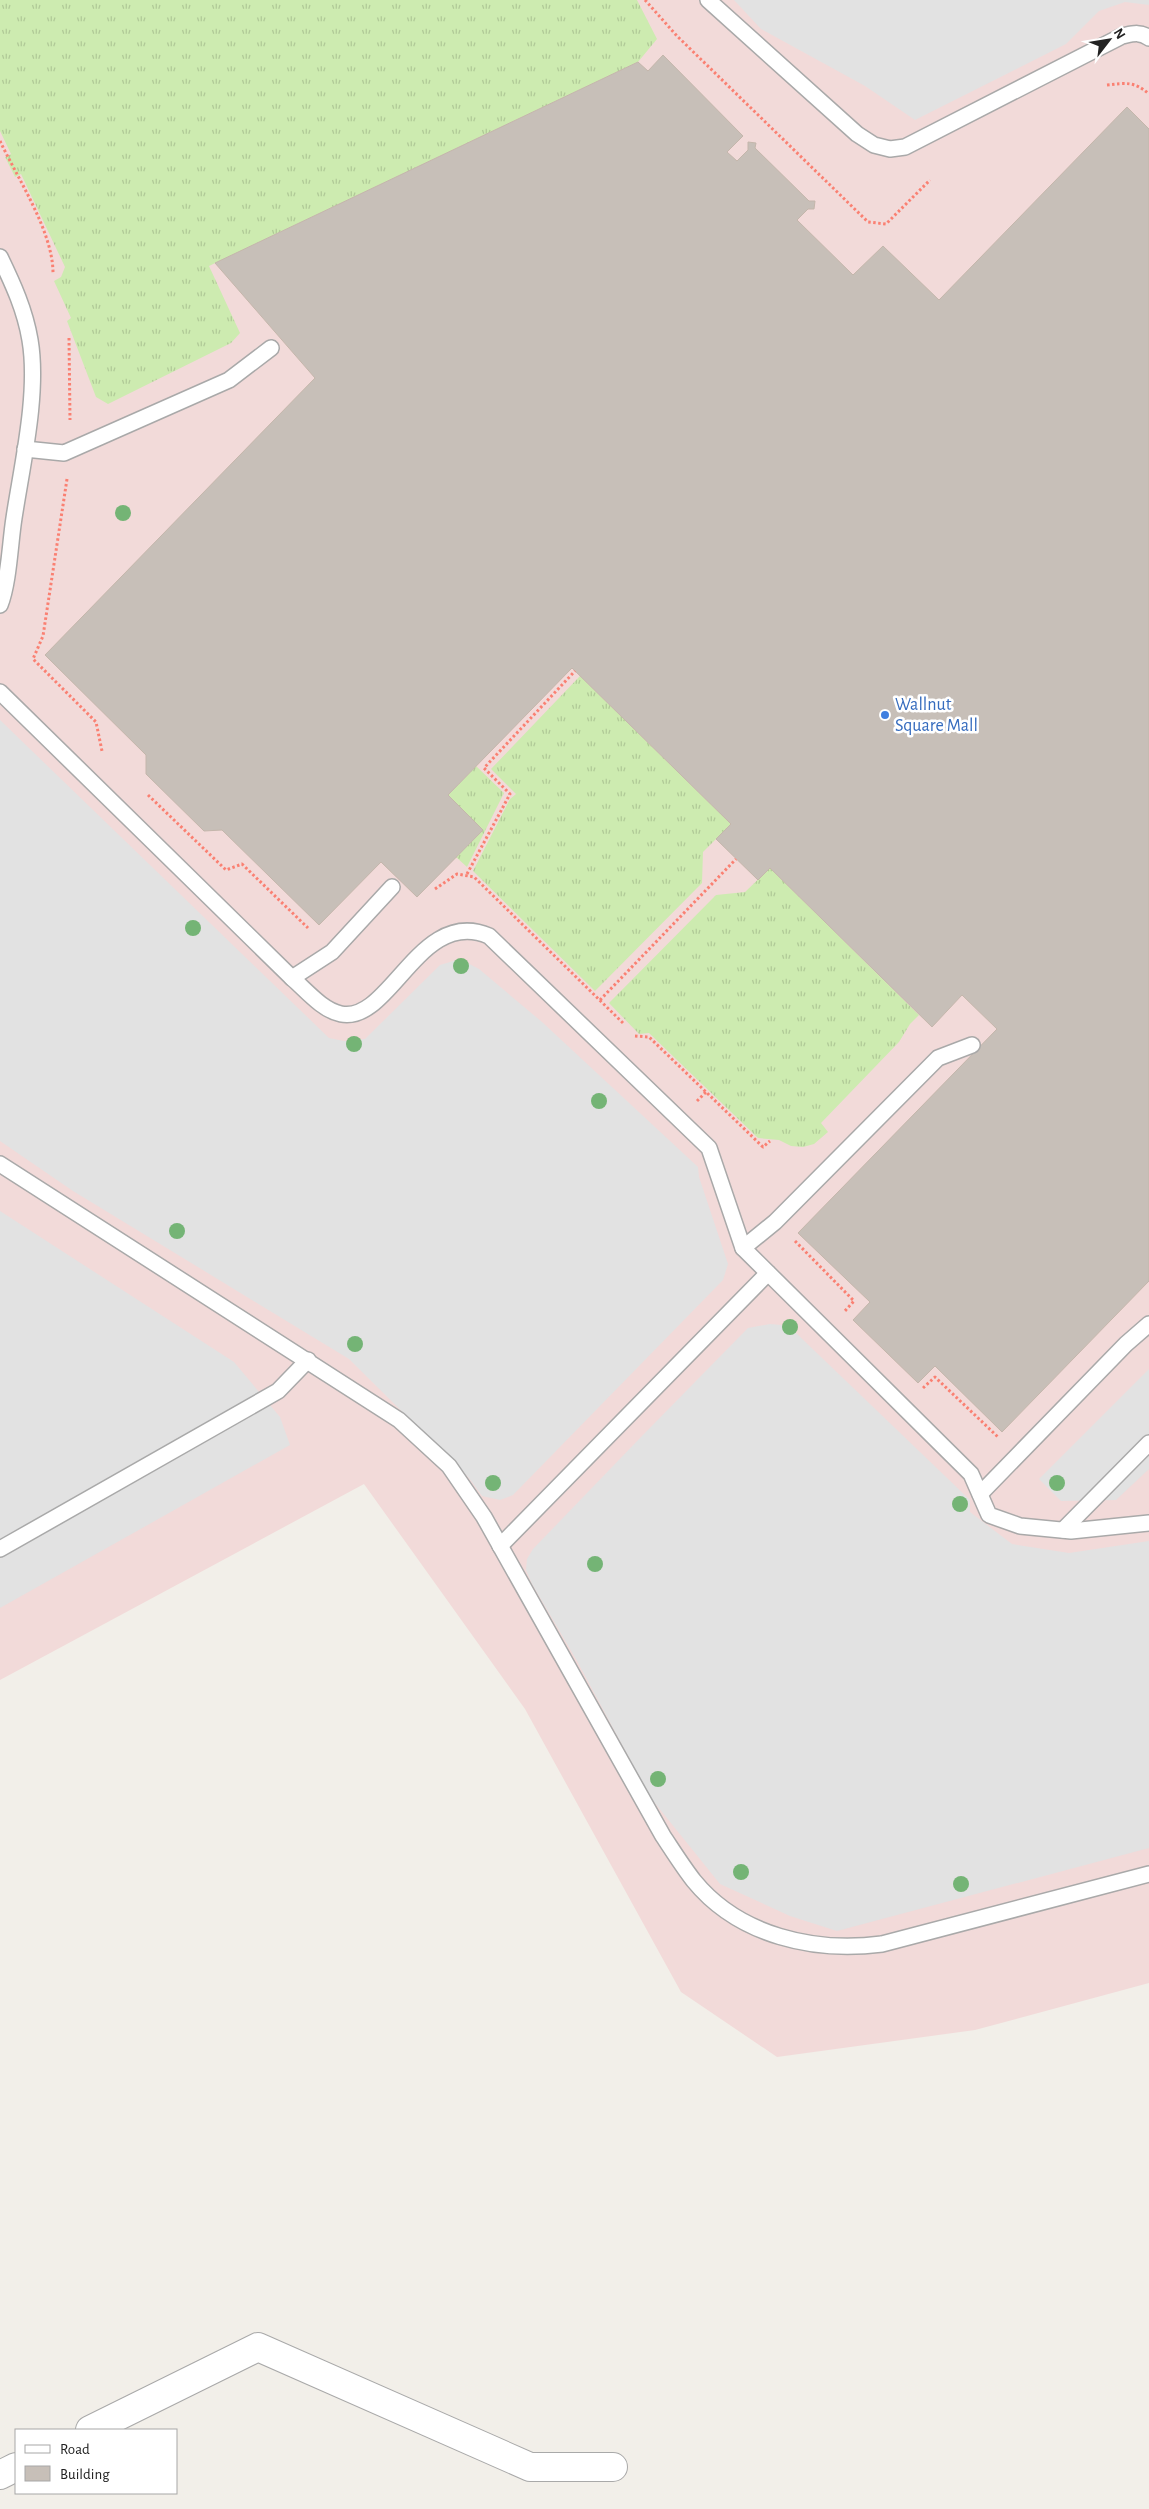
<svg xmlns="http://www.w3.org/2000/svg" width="1149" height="2509" viewBox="0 0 1149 2509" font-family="'Alegreya Sans',sans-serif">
  <defs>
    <pattern id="grass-tufts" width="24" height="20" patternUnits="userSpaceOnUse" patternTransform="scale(1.25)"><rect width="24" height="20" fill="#cdebb0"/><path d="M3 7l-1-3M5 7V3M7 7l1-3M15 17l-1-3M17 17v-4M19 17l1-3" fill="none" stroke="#b0c997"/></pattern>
  </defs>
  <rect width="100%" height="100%" fill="#f2efe9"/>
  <path fill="#f2dad9" d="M0,0H1149V1983L975,2030L777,2057L681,1992L525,1709L364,1484L0,1680Z"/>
  <g fill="url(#grass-tufts)">
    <path d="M0,0H637L657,39L638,62L209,266L240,333L231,343L108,404L96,397L67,321L71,318L54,281L61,277L65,267L21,174L15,177L5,157L11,154L0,131Z"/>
    <path d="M580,676L731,824L703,852L702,883L595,991L473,871L510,799L516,794L491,769Z"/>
    <path d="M476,766L504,793L467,867L456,857L483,830L448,795Z"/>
    <path d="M770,868L919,1015L910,1024L899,1042L821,1123L828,1132L814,1144L803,1147L791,1146L779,1140L758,1138L649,1033L639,1034L609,1003L716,895L745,892Z"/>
  </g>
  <g fill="#e2e2e2">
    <path d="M734,0H1149V5L1125,2L1099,11L1066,44L915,120L865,86L761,29Z"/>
    <path d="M0,720L329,1038L344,1041L365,1039L440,965L460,959L479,969L542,1022L698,1167L699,1177L728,1264L723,1280L513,1495L500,1500L482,1496L469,1478L349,1359L73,1191L0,1141Z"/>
    <path d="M0,1211L234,1362L280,1417L290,1445L0,1608Z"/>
    <path d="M770,1324L781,1325L795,1332L970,1500V1512L1012,1544L1069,1553L1149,1541V1848L837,1931L790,1916L720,1884L650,1797L577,1661L532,1584L526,1570L527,1559L533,1549L641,1437L748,1328Z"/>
    <path d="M1149,1369V1469L1116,1500L1061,1501L1039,1479Z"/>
  </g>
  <path fill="#c7bfb8" stroke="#c4b6ab" d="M663,55L743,136L727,152L737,161L748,150V142L756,143L755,148L809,201H815L814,209H808L797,220L853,275L883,246L939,300L1127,107L1149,129V1281L1002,1432L935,1366L918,1383L853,1320L870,1302L798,1233L997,1029L962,995L932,1027L770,868L758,880L716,839L731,824L572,668L448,795L483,830L417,897L381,862L319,925L222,830L204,831L146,774V755L45,655L315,378L215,263L638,62L648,71Z"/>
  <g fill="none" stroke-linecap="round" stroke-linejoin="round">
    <g stroke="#a9a9a9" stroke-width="18">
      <g id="lane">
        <path d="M708,0L857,134L874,145L890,149L905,147L1122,36C1132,34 1140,31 1149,38"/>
        <path d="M0,257C13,284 25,310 30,340C39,393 22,465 14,518C10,543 9,582 0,605"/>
        <path d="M25,449L64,453L229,380L271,348"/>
        <path d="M0,692L292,978C306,990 322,1010 341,1014C390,1024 420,906 489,936L709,1148L743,1248L971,1474L989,1515L1020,1526L1071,1531L1149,1523"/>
        <path d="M292,978L332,952L392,887"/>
        <path d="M0,1164L399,1420L449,1466L484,1517L663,1836C673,1851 683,1867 694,1881C739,1936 815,1953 882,1944L1149,1874"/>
        <path d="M743,1248L775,1222L938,1058L972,1045"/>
        <path d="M980,1494L1126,1344L1149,1324"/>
        <path d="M1063,1530L1149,1443"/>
        <path d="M500,1546L768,1273"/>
        <path d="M0,1549L278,1391L308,1360"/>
      </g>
    </g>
    <g stroke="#a9a9a9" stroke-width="30">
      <g id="street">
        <path d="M90,2430L258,2347L530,2467H613"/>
        <path d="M0,2475L16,2467"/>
      </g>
    </g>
    <g stroke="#fa8072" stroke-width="3" stroke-dasharray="2.5 2.5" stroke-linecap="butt">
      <path d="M645,0L677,36L868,222L886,224L930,180"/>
      <path d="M1107,85C1126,83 1134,81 1149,94"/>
      <path d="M0,141C18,179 53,232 53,273"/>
      <path d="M69,338L70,420"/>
      <path d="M67,479L43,636L33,659L96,722L102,751"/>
      <path d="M148,795L226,870L242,864L308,928"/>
      <path d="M467,874L510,794L484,768L575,671"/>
      <path d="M435,889L457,874L474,877L624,1024"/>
      <path d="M600,1000L736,859"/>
      <path d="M635,1036L649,1037L763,1147L770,1141"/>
      <path d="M697,1101L706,1092"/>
      <path d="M795,1241L854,1301L844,1312"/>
      <path d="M923,1388L935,1377L998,1437"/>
    </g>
    <use href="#lane" stroke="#fff" stroke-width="15"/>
    <use href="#street" stroke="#fff" stroke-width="28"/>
  </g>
  <g fill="#74b475">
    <circle cx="123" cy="513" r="8"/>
    <circle cx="193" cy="928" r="8"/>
    <circle cx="461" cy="966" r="8"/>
    <circle cx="354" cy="1044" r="8"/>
    <circle cx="599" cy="1101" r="8"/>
    <circle cx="177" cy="1231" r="8"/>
    <circle cx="790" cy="1327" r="8"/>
    <circle cx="355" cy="1344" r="8"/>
    <circle cx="493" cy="1483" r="8"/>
    <circle cx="1057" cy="1483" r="8"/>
    <circle cx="960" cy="1504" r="8"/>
    <circle cx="595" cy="1564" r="8"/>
    <circle cx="658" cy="1779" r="8"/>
    <circle cx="741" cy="1872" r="8"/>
    <circle cx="961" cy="1884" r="8"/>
  </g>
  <circle fill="#3f7fe0" stroke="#fff" stroke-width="2" cx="885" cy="715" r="5"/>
  <g text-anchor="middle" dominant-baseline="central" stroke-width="5" stroke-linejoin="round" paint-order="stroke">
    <g font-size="18" fill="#366cbe" stroke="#fff" text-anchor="start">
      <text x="895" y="705">Wallnut<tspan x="895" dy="21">Square Mall</tspan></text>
    </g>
  </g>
  <rect x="15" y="2429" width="162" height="65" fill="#ffffff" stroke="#a7a7a7"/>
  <rect x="25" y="2445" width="25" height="8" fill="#ffffff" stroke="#a7a7a7"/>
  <text x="60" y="2454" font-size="15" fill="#222222">Road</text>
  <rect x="25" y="2466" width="25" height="15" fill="#c7bfb8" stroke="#a7a7a7"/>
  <text x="60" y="2479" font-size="15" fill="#222222">Building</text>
  <g transform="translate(1109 40) rotate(59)" stroke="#ffffff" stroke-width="4" paint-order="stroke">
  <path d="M0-4L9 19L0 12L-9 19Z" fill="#222222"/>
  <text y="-8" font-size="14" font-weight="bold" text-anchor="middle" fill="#222222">N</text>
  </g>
</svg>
